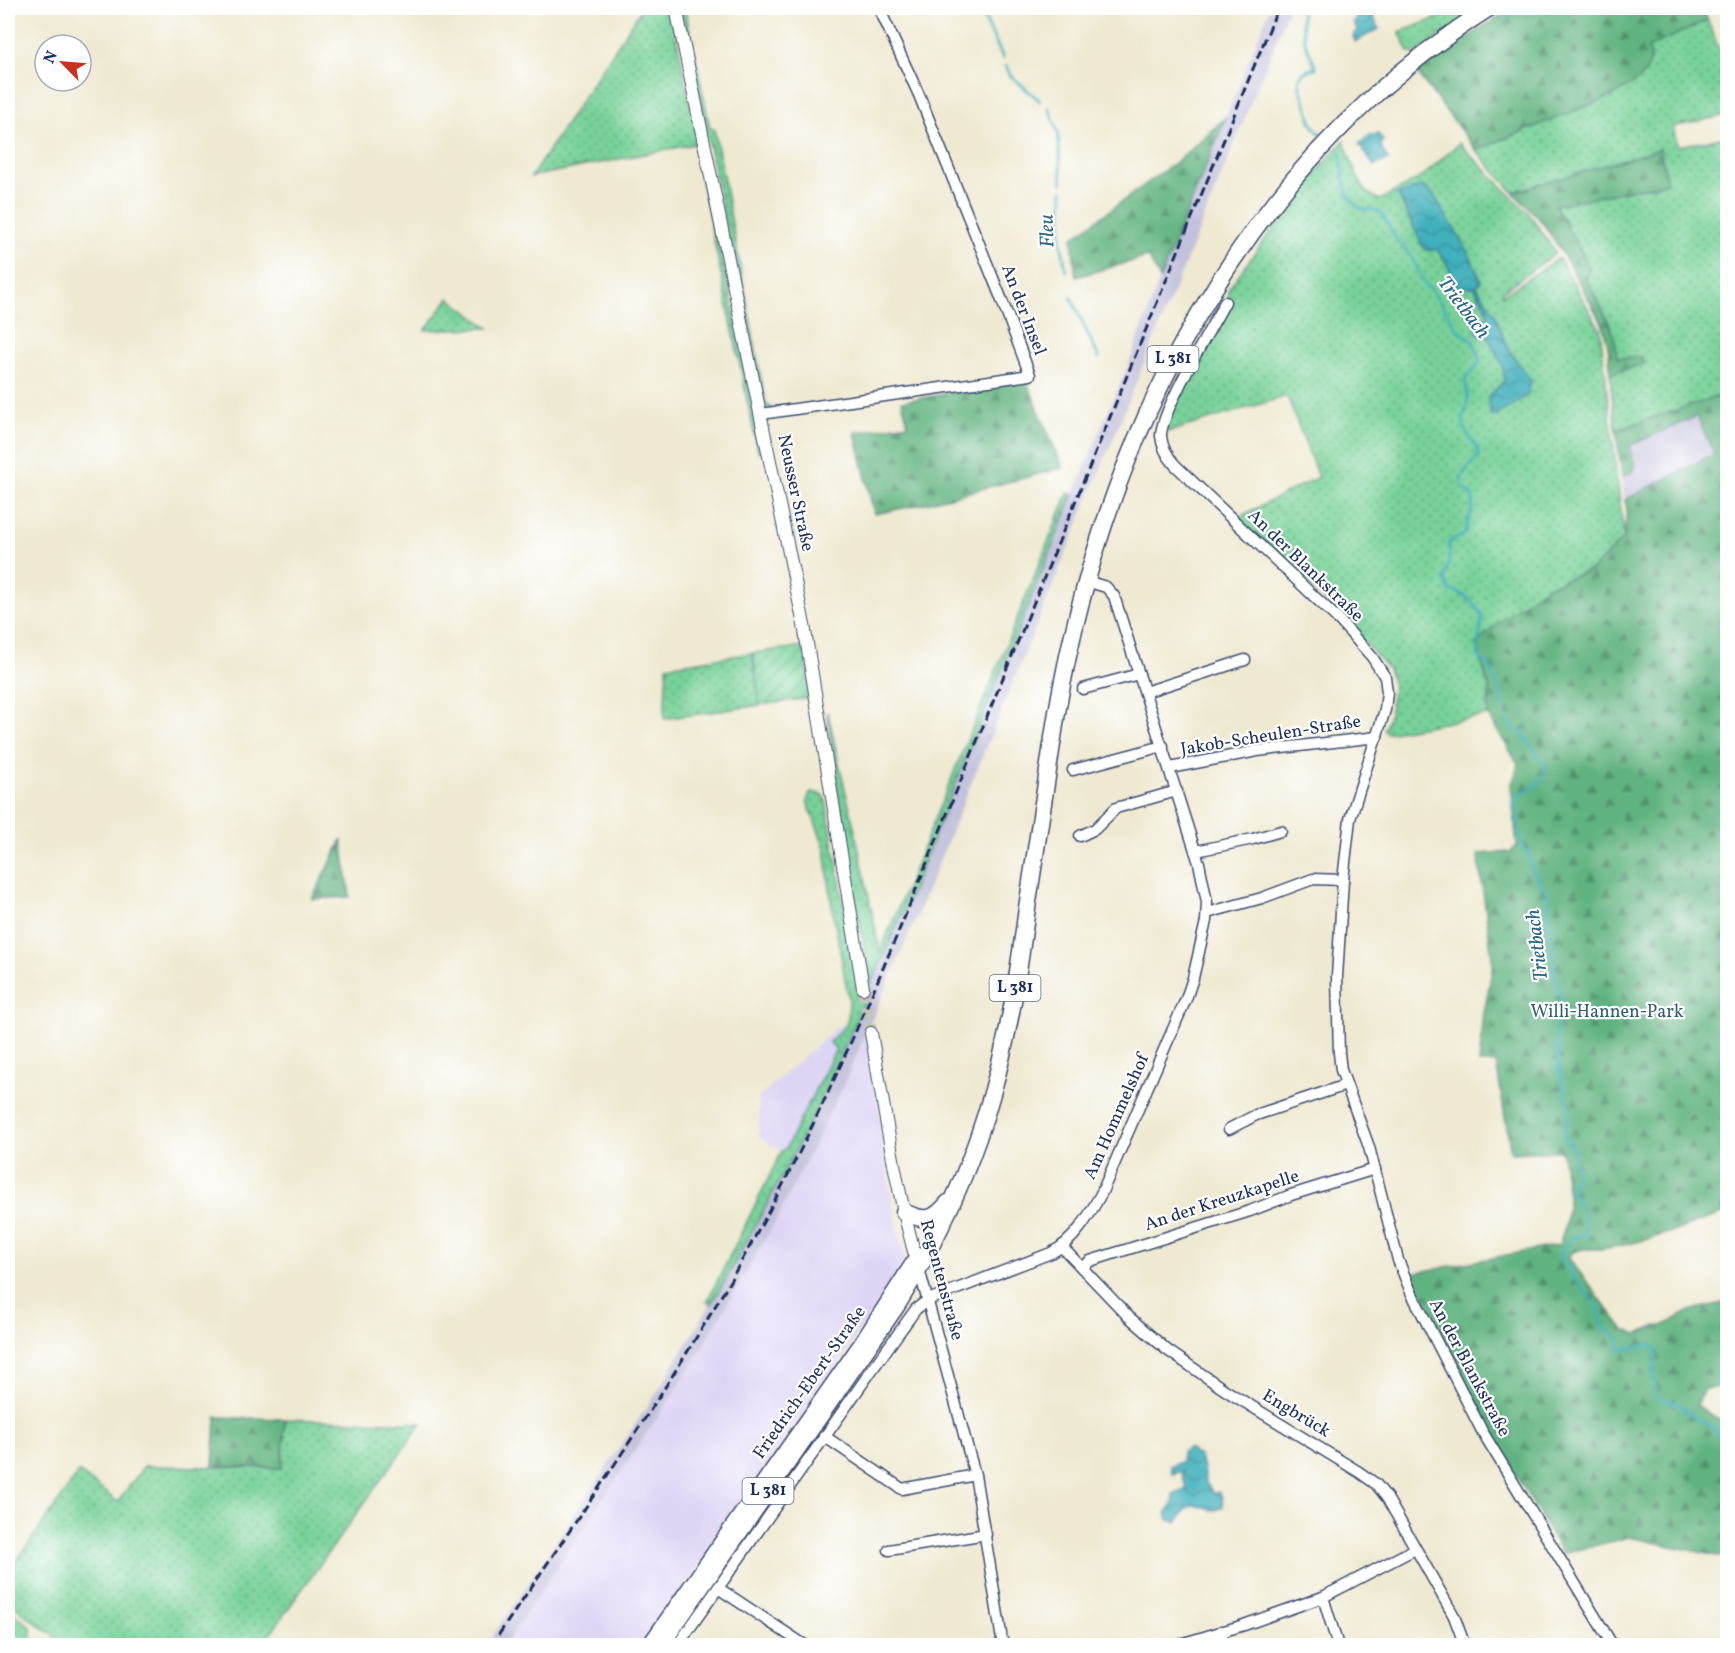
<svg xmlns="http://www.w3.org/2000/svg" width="1735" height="1653" viewBox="0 0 1735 1653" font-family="Vollkorn,serif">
  <defs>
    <pattern id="grass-dots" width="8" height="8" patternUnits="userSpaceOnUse" patternTransform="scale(1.5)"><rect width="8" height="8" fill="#77d198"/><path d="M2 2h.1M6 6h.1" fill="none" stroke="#61aa7f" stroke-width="1.8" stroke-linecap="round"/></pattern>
    <pattern id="forest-firs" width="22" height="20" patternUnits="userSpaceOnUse" patternTransform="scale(1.5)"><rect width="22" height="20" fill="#61b380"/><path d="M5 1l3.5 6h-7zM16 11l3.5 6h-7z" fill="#4f926c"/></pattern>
    <pattern id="garden-furrows" width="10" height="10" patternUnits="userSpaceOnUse" patternTransform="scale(1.5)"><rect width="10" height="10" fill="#77d198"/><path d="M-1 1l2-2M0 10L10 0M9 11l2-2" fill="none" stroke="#61aa7f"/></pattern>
    <pattern id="water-waves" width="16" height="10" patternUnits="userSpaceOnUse" patternTransform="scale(1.5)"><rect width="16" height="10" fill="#41b0bc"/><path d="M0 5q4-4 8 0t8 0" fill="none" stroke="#36909c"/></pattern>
  </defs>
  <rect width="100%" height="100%" fill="#fff"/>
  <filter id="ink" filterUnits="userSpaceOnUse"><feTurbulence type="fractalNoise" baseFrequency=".0167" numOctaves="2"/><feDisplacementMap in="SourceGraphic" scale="12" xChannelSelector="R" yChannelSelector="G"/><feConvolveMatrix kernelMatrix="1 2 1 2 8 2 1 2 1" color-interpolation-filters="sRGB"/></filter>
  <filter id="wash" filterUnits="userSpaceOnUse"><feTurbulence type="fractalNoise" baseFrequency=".008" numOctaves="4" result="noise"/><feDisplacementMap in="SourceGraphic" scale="24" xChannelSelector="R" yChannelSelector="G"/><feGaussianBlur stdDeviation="1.35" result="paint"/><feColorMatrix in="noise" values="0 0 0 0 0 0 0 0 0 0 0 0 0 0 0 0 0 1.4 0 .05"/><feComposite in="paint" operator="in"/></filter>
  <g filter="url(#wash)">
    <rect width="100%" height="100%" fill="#eee9d0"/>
    <g fill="#ded5f5">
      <path d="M839,1025H846L829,1041L836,1049L786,1149L782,1151L759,1138V1097Z"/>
      <path d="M868,1030L889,1186L905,1260L898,1278L644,1645L505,1646L689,1370L777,1219L842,1089Z"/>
    </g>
    <g fill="#c3c1db">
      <path d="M1270,8H1289L1238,135L920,908L842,1089L777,1219L689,1370L505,1645L486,1646L661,1386L727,1277L824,1093L907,903L1098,435L1131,359L1160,279Z"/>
      <path d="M1697,416L1714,454L1625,500L1622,477L1631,473L1629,446Z"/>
    </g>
    <g fill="url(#grass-dots)" stroke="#49807b" stroke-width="1.5" fill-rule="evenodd">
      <path d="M642,8H667L669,17L672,16L763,450L758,452L694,144L531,177Z"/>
      <path d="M680,8H685L710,128H714L766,404L772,408L770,410L764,407Z"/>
      <path d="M1465,8H1481L1414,54L1409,52L1399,32Z"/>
      <path d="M1708,20L1727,71V115L1673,127L1678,146L1727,137V394L1616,430L1610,374L1644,364L1642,357L1617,359L1614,336L1610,325L1586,279L1590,268L1555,205L1667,183L1660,149L1513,192L1476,150L1612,96L1648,47Z"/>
      <path d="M1344,141L1357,176L1366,192L1380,200L1423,176L1459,143L1530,215L1556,253L1502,292L1503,295L1559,258L1600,329L1624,538L1591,570L1548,586L1476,644L1489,687L1488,715L1387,733L1384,730L1390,713L1393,684L1388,669L1341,615L1237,518L1318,477L1287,396L1168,432L1166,426L1167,421L1228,305L1229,288L1306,184ZM1422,186L1433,194L1467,250L1481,280L1476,286L1495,314L1506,345L1531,381L1490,413L1491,408L1488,397L1504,381C1506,362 1494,353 1488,336L1478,333L1477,328L1487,327L1485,319L1488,314L1485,305L1474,287L1455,284V278C1447,269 1445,256 1436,248L1424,249L1398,195Z"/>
      <path d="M449,298L489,328L425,330Z"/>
      <path d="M1068,493L1073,495L907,903L871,985L848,860L827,714L828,713L840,768L856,835L880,952L995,673Z"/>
      <path d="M752,653L760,705L664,719L667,666Z"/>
      <path d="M812,792L823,795L826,801L851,946L861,995L871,987L824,1093L784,1173L727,1277L711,1304L707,1302L782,1151L786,1148L836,1049L829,1042L846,1025L848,1017L849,1001L832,907L825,848L807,801L809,795Z"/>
      <path d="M285,1419L422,1423L262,1645H66L8,1602V1573L79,1472L118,1502L144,1466L282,1468Z"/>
      <path d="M8,1609L31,1627L32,1645H8Z"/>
    </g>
    <g fill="url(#forest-firs)" stroke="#3e716f" stroke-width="1.5">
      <path d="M1513,8H1702L1708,20L1649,47C1649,51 1651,58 1650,62C1647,78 1625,89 1612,96L1476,150L1417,73L1481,28Z"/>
      <path d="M1226,117L1160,279L1148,257L1076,277L1072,238L1177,161Z"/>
      <path d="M1660,149L1667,183L1555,205L1590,268L1586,279L1610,325L1614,336L1617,358L1642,357L1644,364L1611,374L1608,346L1602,323L1558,246L1542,222L1513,192Z"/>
      <path d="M1026,380L1063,468L918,505L874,514L855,432L908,424L902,401Z"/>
      <path d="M1719,396L1728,414L1727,1212C1687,1227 1645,1243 1602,1249C1590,1250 1576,1246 1568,1257L1624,1330L1638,1334L1656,1326H1663L1692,1310L1727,1302V1386L1704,1389L1697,1405L1727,1426V1558L1629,1537L1563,1554L1487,1428L1408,1274L1559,1245L1566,1223L1568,1197L1562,1151L1511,1153L1496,1063H1479L1484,1013L1493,965L1478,854L1510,852L1517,846L1511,786L1519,765L1488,716L1489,687L1476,644L1505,617L1548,586L1592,570L1624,538L1627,509L1625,500L1714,454L1697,416L1629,446L1635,467L1631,473L1622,477L1616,430Z"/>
      <path d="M342,840L350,897L312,899Z"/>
      <path d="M216,1417L285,1419L282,1468L213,1466Z"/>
    </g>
    <path fill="url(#garden-furrows)" stroke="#49807b" stroke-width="1.5" d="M804,646L811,698L760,705L753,653Z"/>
    <g fill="url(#water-waves)" stroke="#2e708d" stroke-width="1.5">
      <path d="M1348,8H1368L1373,15L1379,29L1355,42L1353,36L1357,29L1353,22L1358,18Z"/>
      <path d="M1378,134L1383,140L1381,147L1388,160L1374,166L1359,144L1370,135Z"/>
      <path d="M1422,186L1433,194L1467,250L1481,281L1476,286L1495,314L1506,345L1531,381L1528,394L1512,406L1492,417L1490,413V408L1488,403V397L1504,382C1506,363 1494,352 1488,336L1477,333V328L1474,327L1476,324L1487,327L1485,319L1488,314L1485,305L1474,287L1456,286C1454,277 1444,255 1436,249L1431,251L1424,249L1398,194Z"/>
      <path d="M1189,1448L1195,1454L1200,1456L1206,1483L1213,1493L1219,1492L1222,1497L1223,1507C1209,1516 1199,1501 1190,1506C1185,1509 1181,1517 1177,1522L1168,1520L1166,1513C1173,1507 1175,1503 1173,1494L1188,1489L1186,1488L1182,1474L1183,1471L1172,1474L1170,1466L1181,1462L1182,1452Z"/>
    </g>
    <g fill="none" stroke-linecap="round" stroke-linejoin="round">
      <g stroke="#41b0bc" stroke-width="3">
        <path d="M980,8L1003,58"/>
        <path d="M1301,11L1304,39L1316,68C1290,73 1300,88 1307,106C1310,112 1309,119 1313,125C1315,129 1319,132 1323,136"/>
        <path d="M1006,66L1010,75L1040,101"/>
        <path d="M1049,108L1058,132L1062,183"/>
        <path d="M1341,155C1343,173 1343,200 1362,209C1369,211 1375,208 1381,213L1397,240L1410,254L1426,286L1432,290L1458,330L1473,341L1480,361C1476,369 1469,373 1465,380C1466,387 1469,396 1467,403C1466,410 1463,415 1463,422C1464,435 1477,442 1479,456C1472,464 1454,477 1464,488C1468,493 1473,493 1473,500C1472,511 1467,523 1465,534L1452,540L1449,543C1449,548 1450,554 1449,559C1448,574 1440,575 1449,590C1465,593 1473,602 1482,615C1482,629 1477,642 1478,656C1499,673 1496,684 1504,708"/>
        <path d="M1063,190L1061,241L1066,271"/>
        <path d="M1071,297L1099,358"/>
        <path d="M1506,718L1511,727L1523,734L1546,766C1542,786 1531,789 1515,797L1514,803L1522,848L1527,852L1533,872L1547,893L1555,978L1562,1001L1557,1032L1558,1063L1568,1107V1119L1564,1131L1565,1138L1572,1147L1576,1174L1571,1189L1573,1196L1580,1204L1586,1231V1235L1574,1237L1566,1246L1560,1256L1571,1271L1573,1277L1599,1309L1602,1325L1605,1330L1620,1339L1618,1348L1624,1350L1649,1345L1657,1350L1653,1375L1657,1396L1661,1399L1677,1403L1691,1415L1713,1427L1721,1441L1728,1445"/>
      </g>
    </g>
  </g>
  <g filter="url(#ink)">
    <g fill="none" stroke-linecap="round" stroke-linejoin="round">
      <path stroke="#c4c4b9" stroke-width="12" stroke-dasharray="12 6" stroke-linecap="butt" d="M863,988L871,1033"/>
      <g stroke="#3b4b6f" stroke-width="13">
        <g id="minor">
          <path d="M1225,302C1212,327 1160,413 1161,436C1162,448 1168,457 1175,465L1338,619L1372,657L1385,677L1387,692L1385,710L1350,819L1343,880L1337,977L1339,1053L1341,1070L1369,1147L1398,1260L1411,1292L1482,1431L1613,1646"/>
          <path d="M761,414L1030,375L1001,298L919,95L879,8"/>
          <path d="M1083,689L1139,674"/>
          <path d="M1145,692L1245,660"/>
          <path d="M1170,768L1257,751L1377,737"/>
          <path d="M1073,770L1163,746"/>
          <path d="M1080,836L1095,829L1116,808L1177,791"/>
          <path d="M1196,851L1253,839L1281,831"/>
          <path d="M1207,913L1262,898L1313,879L1343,880"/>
          <path d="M1229,1129L1256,1115L1346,1085"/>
          <path d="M1062,1247L1129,1317L1167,1350L1225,1390L1359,1472L1376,1484L1387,1498L1454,1616L1465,1646"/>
          <path d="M1082,1268L1090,1261L1250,1211L1291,1195L1375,1169"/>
          <path d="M919,1269L975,1475L1003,1646"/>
          <path d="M824,1436L902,1489L975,1475"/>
          <path d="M889,1550L986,1534"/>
          <path d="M718,1588L806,1646"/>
          <path d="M1323,1597L1338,1646"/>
          <path d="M1221,1631L1224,1646"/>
          <path d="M646,1646L861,1340L915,1256"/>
          <path d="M677,1646L874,1367L916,1309L928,1300L1051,1253C1075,1241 1089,1216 1102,1192L1186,999L1193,978L1206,921L1207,902L1199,863L1114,596L1106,587L1086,581"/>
          <path d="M1174,1646L1244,1625L1323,1597L1415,1549"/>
        </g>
      </g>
      <g stroke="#3b4b6f" stroke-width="14">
        <g id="tertiary">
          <path d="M676,8L804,625L863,988"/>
          <path d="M871,1033C885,1112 896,1192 919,1269"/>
        </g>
      </g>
      <g stroke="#3b4b6f" stroke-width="19">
        <g id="primary">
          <path d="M904,1212C925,1222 933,1221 948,1203"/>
          <path d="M660,1646L897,1305C939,1238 972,1166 993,1090C1010,1030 1019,969 1027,908C1037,845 1046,781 1056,718C1104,435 1242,165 1489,8"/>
        </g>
      </g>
      <use href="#minor" stroke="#fff" stroke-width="10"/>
      <use href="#tertiary" stroke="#fff" stroke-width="12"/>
      <use href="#primary" stroke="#fff" stroke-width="16"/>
      <path stroke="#1b2f5e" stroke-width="3" stroke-dasharray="9 4.5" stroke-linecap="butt" d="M491,1646C588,1503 689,1362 770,1209C823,1110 867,1007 910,904L1278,8"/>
    </g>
  </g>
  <g text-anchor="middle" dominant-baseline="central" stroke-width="4.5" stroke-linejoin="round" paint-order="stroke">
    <g fill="#fff" stroke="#5f6d8e" stroke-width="1.5">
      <rect x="1147.5" y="346" width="51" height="26" rx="4.5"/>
      <rect x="989.5" y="975" width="51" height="26" rx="4.5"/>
      <rect x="742.5" y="1478" width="51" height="26" rx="4.5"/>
    </g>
    <g font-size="16" font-weight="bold" fill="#1b2f5e">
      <text x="1173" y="359">L 381</text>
      <text x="1015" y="988">L 381</text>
      <text x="768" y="1491">L 381</text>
    </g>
    <g font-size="18" fill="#1b2f5e" stroke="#fff">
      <text transform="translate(1023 310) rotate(69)">An der Insel</text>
      <text transform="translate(795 493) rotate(78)">Neusser Straße</text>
      <text transform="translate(1305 566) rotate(44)">An der Blankstraße</text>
      <text transform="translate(1271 736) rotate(-9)">Jakob-Scheulen-Straße</text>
      <text transform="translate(1117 1117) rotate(-66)">Am Hommelshof</text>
      <text transform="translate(1222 1201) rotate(-18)">An der Kreuzkapelle</text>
      <text transform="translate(941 1280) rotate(75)">Regentenstraße</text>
      <text transform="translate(1469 1368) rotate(62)">An der Blankstraße</text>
      <text transform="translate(810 1383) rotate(-55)">Friedrich-Ebert-Straße</text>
      <text transform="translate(1296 1414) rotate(31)">Engbrück</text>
    </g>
    <g font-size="18" fill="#37606f" stroke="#fff">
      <text x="1607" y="1012">Willi-Hannen-Park</text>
    </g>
    <g font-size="20" font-style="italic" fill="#2a6384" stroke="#fff">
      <text transform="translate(1048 231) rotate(-92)">Fleu</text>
      <text transform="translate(1463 308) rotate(53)">Trietbach</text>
      <text transform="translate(1538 945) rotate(-97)">Trietbach</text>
    </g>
  </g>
  <rect width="1735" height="1653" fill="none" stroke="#fff" stroke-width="30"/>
  <g transform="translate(63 63) rotate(295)"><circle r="28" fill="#ffffff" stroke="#a4acbf" stroke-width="1.5"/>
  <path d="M0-4.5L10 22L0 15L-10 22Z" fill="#c8321e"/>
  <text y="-9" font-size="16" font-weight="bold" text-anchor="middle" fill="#1b2f5e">N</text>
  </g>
</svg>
